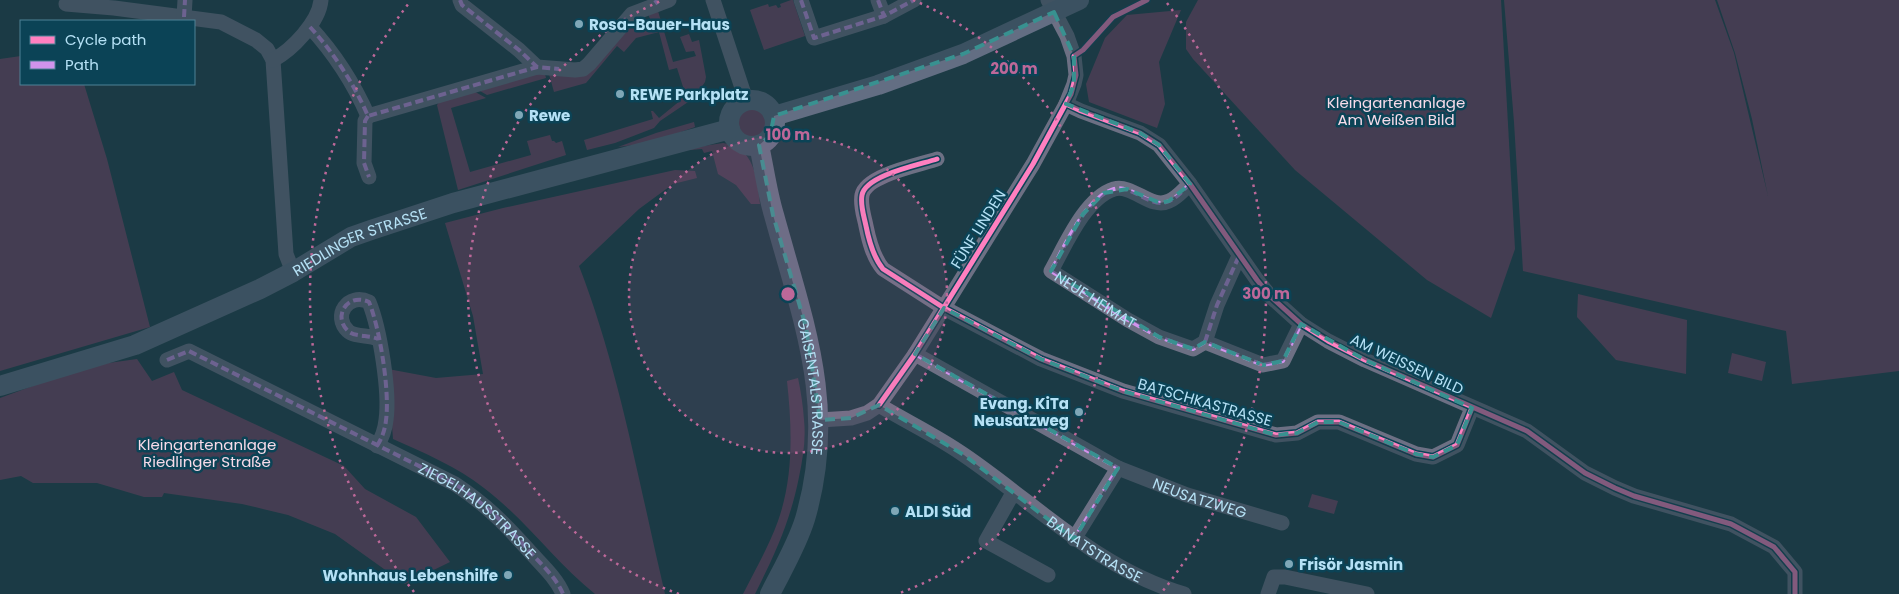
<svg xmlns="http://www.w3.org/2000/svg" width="1899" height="594" viewBox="0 0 1899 594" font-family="Poppins,sans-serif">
  <rect width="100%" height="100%" fill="#1c3b45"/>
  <g fill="#764262">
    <path d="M791,0H793L805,36L764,50L750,10L768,4L769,7L776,5L778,8L781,7L780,4Z"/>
    <path d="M1198,0H1501L1515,249L1491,318L1427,280L1295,170L1193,59L1186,49V22Z"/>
    <path d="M1504,0H1715L1734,53L1768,196L1752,119L1735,53L1717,0H1899V371L1792,384L1786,331L1523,271L1514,122Z"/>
    <path d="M1181,10L1159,62L1165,104L1157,128L1089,102L1086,84L1105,38L1127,15Z"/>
    <path d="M658,11L673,62L696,56L694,51L686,52L680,37L689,34L692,42L699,40L706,77L705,82L694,98L660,121L654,128L615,143L587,150L584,140L653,119L651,111H653L659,118L681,100L676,93L684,90L677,68L669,70L659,32L636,38L624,52L617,46L586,83L554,92L549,74L583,76L633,20L636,26L651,21L648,14Z"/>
    <path d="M21,56V84H84L107,159L150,327L0,371V59Z"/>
    <path d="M533,74H545L546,78L487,95L480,91Z"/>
    <path d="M470,89L486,98L451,108L470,172L531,155L527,141L550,135L552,141H554L556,143L562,141L566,155L458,190L437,105L444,96Z"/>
    <circle cx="751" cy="122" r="15"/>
    <path d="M694,122L695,127L650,143L618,147L656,133Z"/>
    <path d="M723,143C754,147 757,177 760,204H751L736,185L718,174L712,151L704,153L702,149L690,150V148Z"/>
    <path d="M675,170L695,171L697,178L673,184L639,209L579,266C620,372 639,484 665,594H595C555,562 525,519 484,488C458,467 424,453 393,439L388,369L436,378L483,374L473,316L445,223L503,208Z"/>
    <path d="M1578,294L1687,320L1686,374L1616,360L1577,317Z"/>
    <path d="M1732,353L1766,362L1762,381L1728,373Z"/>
    <path d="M137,359L152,381L174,372L182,390L344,466L365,489L416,517L450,562L405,584L335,534L288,515L242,504L164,493L162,497H144L97,483H33L21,476L0,480V398L87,366Z"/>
    <path d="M798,378C801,392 803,406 804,420C806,439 803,458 799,477C790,522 775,554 755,594H743C755,570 769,546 778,521C794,476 792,427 787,381Z"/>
    <path d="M1312,494L1338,501L1334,514L1308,507Z"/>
  </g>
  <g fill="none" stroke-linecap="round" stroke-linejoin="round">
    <g stroke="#6d7084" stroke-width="15">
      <path d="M460,0L462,5L519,50L537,67L575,70L583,69L589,64L632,14L669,0"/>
      <path d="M713,0L746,100"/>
      <path d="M801,0L814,38L884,16L914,0"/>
      <path d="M878,0L884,16"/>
      <path d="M66,4L114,8L221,22L256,40L267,49L273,60L286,254L293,272"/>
      <path d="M184,17L185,0"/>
      <path d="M310,27C334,53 354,84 368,116L537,67"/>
      <path d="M273,60C292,50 319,22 321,0"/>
      <path d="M1066,104L1081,111L1140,133L1159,145L1190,184L1257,280L1270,296L1301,324L1328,341L1365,360L1527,431L1585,473L1615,488L1634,496L1731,524L1774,547L1795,572V594"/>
      <path d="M368,116L365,121L364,163L369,177"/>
      <path d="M937,159C919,165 866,175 862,195C860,205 864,216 866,226C869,241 873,257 883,269L944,308L1041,359L1123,391L1276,435L1297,433L1318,422H1339L1416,454L1433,457L1457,445L1472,408"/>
      <path id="s1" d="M1190,184C1184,189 1177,198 1169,201C1151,210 1133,184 1114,189C1085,198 1065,246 1051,271L1128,320L1159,337L1193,349L1205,342L1263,365L1283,361L1301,324"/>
      <path d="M1205,342L1217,305L1239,256"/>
      <path id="s2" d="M915,354L1118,468L1187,495L1282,523"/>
      <path id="s3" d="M167,360L189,351L455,484C488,506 506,525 532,554C543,566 557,579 563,594"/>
      <path id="s4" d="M879,405C907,422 937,436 964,455C1036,504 1098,569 1184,594"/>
      <path d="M820,420L851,418L867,413L879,405L915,354L1033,164L1066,104L1074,84L1076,75L1074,56L1067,36L1048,0"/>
      <path d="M377,446C382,438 385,430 386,420C390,392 380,329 369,302C348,292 332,316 348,331C354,337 370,335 378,339"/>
      <path d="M1013,493L986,541L1048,575"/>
      <path d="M1074,539L1118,468"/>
      <path d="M1268,594L1274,577H1285L1367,594"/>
    </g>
    <g stroke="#636e83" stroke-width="20">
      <circle cx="752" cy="123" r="23"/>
      <path d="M774,116L878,85L963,54L1079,0"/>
      <path id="s5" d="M759,145C764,168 767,192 774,215C803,321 838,407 805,519C797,545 782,570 770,594"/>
      <path id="s6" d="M0,386L135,345L260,289L293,272L351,237L371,230L453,203L730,129"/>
    </g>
    <g stroke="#d193ec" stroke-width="4" stroke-dasharray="8 4" stroke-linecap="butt">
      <path d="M460,0L462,5L519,50L537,67L559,69"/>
      <path d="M655,0L658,4"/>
      <path d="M801,0L814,38L884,16L914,0"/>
      <path d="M878,0L884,16"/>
      <path d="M184,17L185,0"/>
      <path d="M310,27C334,53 354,84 368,116L537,67"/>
      <path d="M368,116L365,121L364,163L369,177"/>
      <path d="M1190,184C1184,189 1177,198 1169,201C1151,210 1133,184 1114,189C1085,198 1065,246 1051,271L1128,320L1159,337L1193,349L1205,342L1263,365L1283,361L1301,324"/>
      <path d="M1205,342L1217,305L1239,256"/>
      <path d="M915,354L1118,468L1074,539"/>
      <path d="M167,360L189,351L455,484C488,506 506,525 532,554C543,566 557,579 563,594"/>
      <path d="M377,446C382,438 385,430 386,420C390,392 380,329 369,302C348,292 332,316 348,331C354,337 370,335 378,339"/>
    </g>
    <g stroke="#0b4356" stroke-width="8">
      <g id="cycleway">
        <path d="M1066,104L1081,111L1140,133L1159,145L1190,184L1257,280L1270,296L1301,324L1328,341L1365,360L1527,431L1585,473L1615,488L1634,496L1731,524L1774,547L1795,572V594"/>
        <path d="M937,159C919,165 866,175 862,195C860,205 864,216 866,226C869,241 873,257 883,269L944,308L1041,359L1123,391L1276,435L1297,433L1318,422H1339L1416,454L1433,457L1457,445L1472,408"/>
        <path d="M879,405L915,354L1033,164L1071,94L1076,75L1074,56L1083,50L1113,17L1147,0"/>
      </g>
    </g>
    <use href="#cycleway" stroke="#ff80c0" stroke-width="5"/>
  </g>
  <path d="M0 0H1899V594H0ZM1054,12L1074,56V84L1066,104L1140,133L1159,145L1190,184L1169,201L1160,203L1127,189L1104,193L1083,214L1051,271L1159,337L1193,349L1205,342L1263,365L1283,361L1301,324L1365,360L1472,408L1457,445L1433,457L1416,454L1339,422H1318L1297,433L1276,435L1123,391L1041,359L944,308L915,354L1118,468L1074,539L964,455L879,405L851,418L820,420L806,327L773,215L759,145L770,136L774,116L963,54Z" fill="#1c3b45" fill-opacity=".55" fill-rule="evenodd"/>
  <path fill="none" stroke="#389190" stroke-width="4" stroke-dasharray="10 6" stroke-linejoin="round" d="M1054,12L1074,56V84L1066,104L1140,133L1159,145L1190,184L1169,201L1160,203L1127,189L1104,193L1083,214L1051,271L1159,337L1193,349L1205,342L1263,365L1283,361L1301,324L1365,360L1472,408L1457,445L1433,457L1416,454L1339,422H1318L1297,433L1276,435L1123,391L1041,359L944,308L915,354L1118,468L1074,539L964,455L879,405L851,418L820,420L806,327L773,215L759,145L770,136L774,116L963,54Z"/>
  <circle cx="788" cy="294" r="159" fill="#bd6899" fill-opacity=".12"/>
  <g fill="none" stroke="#bd6899" stroke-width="2.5" stroke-dasharray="2.5 5">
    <circle cx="788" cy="294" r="159"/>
    <path d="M679 594A319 319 0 0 1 663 0M913 0A319 319 0 0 1 897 594"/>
    <path d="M414 592A478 478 0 0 1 409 3M1167 3A478 478 0 0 1 1162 592"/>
  </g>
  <g fill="#7fa7b7" stroke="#0b4356" stroke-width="2">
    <circle cx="579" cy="24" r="5"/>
    <circle cx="620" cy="94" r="5"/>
    <circle cx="519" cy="115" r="5"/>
    <circle cx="1079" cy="412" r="5"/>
    <circle cx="895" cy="511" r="5"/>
    <circle cx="1289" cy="564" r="5"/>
    <circle cx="508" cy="575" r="5"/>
  </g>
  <g text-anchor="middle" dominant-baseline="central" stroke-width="5" stroke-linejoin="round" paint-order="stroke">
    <g font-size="15" font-weight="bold" fill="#b5e1f5" stroke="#0b4356" text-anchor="start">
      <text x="589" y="24">Rosa-Bauer-Haus</text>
      <text x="630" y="94">REWE Parkplatz</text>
      <text x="529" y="115">Rewe</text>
      <text x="1069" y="403" text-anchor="end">Evang. KiTa<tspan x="1069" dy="17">Neusatzweg</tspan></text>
      <text x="905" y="511">ALDI Süd</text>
      <text x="1299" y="564">Frisör Jasmin</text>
      <text x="498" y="575" text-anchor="end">Wohnhaus Lebenshilfe</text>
    </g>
    <g font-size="15" fill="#f8dbe9" stroke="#0b4356">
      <text x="1396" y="102">Kleingartenanlage<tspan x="1396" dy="17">Am Weißen Bild</tspan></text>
      <text x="207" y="444">Kleingartenanlage<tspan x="207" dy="17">Riedlinger Straße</tspan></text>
    </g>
    <g font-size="15" fill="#b5e1f5" stroke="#0b4356">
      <text transform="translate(978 229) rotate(-58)">FÜNF LINDEN</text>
      <text stroke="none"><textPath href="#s6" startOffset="389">RIEDLINGER STRASSE</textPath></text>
      <text stroke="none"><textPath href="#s1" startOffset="244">NEUE HEIMAT</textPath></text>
      <text transform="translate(1407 364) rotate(25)">AM WEISSEN BILD</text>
      <text stroke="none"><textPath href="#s5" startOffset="248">GAISENTALSTRASSE</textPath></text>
      <text transform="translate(1205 402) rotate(16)">BATSCHKASTRASSE</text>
      <text stroke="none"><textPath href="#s2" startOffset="320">NEUSATZWEG</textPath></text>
      <text stroke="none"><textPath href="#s3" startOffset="355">ZIEGELHAUSSTRASSE</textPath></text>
      <text stroke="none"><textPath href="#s4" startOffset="260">BANATSTRASSE</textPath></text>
    </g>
  </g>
  <circle cx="788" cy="294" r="8" fill="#bd6899" stroke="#0b4356" stroke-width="2.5"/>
  <g font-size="15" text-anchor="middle" font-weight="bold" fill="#bd6899" stroke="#0b4356" stroke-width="5" stroke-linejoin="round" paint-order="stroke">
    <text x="1014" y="74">200 m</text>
    <text x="788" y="140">100 m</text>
    <text x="1266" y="299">300 m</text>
  </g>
  <rect x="20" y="20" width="175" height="65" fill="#0b4356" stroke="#4f8296"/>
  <rect x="30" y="36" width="25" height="8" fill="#ff80c0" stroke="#4f8296"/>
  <text x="65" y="45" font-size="15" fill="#b5e1f5">Cycle path</text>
  <rect x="30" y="61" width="25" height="8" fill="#d193ec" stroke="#4f8296"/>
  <text x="65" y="70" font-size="15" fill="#b5e1f5">Path</text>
</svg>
